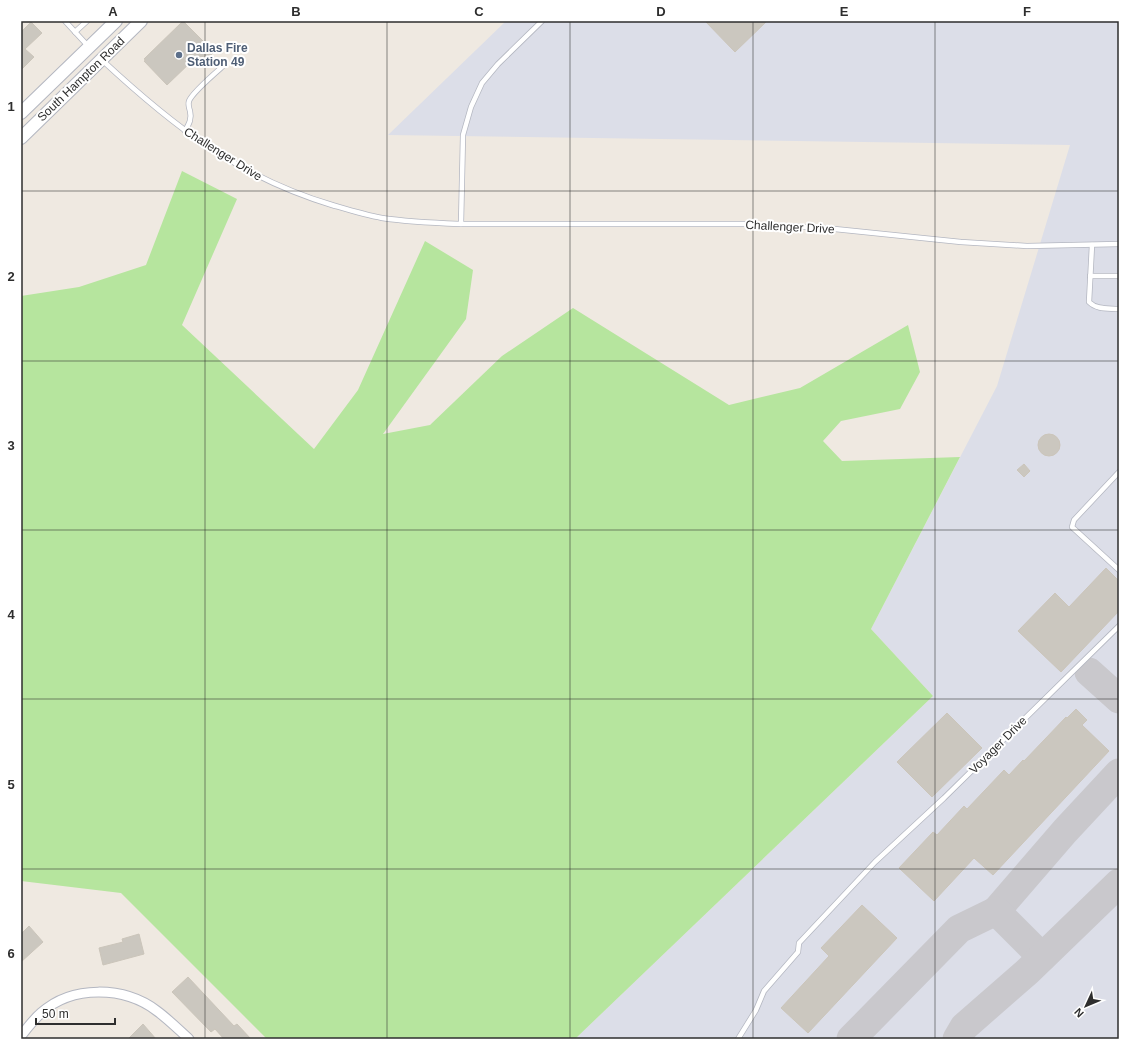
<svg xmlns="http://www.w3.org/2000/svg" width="1140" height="1060" viewBox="0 0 1140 1060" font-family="Arial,sans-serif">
  <rect width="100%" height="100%" fill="#efe9e1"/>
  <path fill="#dcdee8" d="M506,21H1119V1039H575L933,696L871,629L997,386L1070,145L388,135Z"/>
  <path fill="#b6e59e" d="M182,171L237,199L182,325L314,449L358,390L425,241L473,270L466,319L383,434L430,425L502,356L573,308L729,405L800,388L908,325L920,372L900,409L841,421L823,441L842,461L960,457L871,629L933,696L575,1039H267L121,893L21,881V296L79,287L146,265Z"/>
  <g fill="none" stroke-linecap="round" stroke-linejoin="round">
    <g stroke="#c9c8cc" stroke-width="29">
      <path d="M1089,672L1119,699"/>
      <path d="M996,911L1065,831L1119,773"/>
      <path d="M851,1039L959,929L996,911L1042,957"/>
      <path d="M957,1039L964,1027L1028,971L1119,883"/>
    </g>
  </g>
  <g fill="#cbc7bf" stroke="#cbc5ba">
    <path d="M183,21L214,52L199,66L193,60L167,85L144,61L146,60L144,59Z"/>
    <path d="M705,21H767L735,52Z"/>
    <path d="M31,22L42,33L25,49L34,57L21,70V32Z"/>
    <circle cx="1049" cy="445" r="11"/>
    <path d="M1024,464L1030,471L1024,477L1017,470Z"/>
    <path d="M1106,568L1119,581V611L1061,672L1018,631L1055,593L1069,607Z"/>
    <path d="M1076,709L1087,720L1082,725L1109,751L993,875L974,858L934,901L899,868L933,832L937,835L964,806L967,809L1004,770L1009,775L1023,760L1024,761L1066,717L1067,718Z"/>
    <path d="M947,713L982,748L932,797L897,762Z"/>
    <path d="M862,905L897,938L808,1033L781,1008L829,956L821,948Z"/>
    <path d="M29,926L43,942L21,962V934Z"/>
    <path d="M139,934L144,954L103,965L99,948L123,942L122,939Z"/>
    <path d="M188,977L234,1026L237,1024L251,1039H224L215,1029L211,1032L172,992Z"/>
    <path d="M143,1024L156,1039H128Z"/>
  </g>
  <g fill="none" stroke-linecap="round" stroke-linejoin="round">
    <g stroke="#b4b7c1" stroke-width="6">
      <g id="service">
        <path d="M65,21L88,46"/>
        <path d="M75,32L87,21"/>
        <path d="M102,60C173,126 238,177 332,205C349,210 365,215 382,218C408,222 435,223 461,224L463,135L471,107L482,83L498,64L542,21"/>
        <path d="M185,131C189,124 192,119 190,111C189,108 188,104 189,101C192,93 214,74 222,67"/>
        <path d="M461,224H746L825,228L961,242L1027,246L1119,244"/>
        <path d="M1092,245L1089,302C1097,310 1108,308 1119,309"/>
        <path d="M1090,276H1119"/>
        <path d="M1119,472L1074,520L1072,527L1119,570"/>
        <path d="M738,1039L756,1010L764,991L798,952L799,943L875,862L944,798L1119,626"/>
      </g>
    </g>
    <g stroke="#b4b7c1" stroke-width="11">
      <path id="minor" d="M21,1036C27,1028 33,1020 41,1013C72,985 124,986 157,1011C168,1019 179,1030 189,1039"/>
    </g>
    <g stroke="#b4b7c1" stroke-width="14">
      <g id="secondary">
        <path d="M21,113L116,21"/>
        <path d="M21,138L141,21"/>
      </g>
    </g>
    <use href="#service" stroke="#fff" stroke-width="4.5"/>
    <use href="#minor" stroke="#fff" stroke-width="9"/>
    <use href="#secondary" stroke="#fff" stroke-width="12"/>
  </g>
  <path fill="none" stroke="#2e2e2e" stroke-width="1" stroke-opacity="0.55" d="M205,21V1039M387,21V1039M570,21V1039M753,21V1039M935,21V1039M21,191H1119M21,361H1119M21,530H1119M21,699H1119M21,869H1119"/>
  <circle fill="#5c6f8a" stroke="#fff" stroke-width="1.5" cx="179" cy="55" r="4"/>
  <g text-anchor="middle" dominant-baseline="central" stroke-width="4" stroke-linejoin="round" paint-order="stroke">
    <g font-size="12" font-weight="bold" fill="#4e5e75" stroke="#fff" text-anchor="start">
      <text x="187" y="48">Dallas Fire<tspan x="187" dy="14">Station 49</tspan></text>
    </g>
    <g font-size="12" fill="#2e2e2e" stroke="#fff">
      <text transform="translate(81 79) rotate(-44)">South Hampton Road</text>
      <text transform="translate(223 154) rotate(32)">Challenger Drive</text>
      <text transform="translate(790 227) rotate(3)">Challenger Drive</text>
      <text transform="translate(998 745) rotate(-45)">Voyager Drive</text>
    </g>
  </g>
  <rect width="1140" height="1060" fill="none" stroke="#ffffff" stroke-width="44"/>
  <g transform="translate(1086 1006) rotate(226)" stroke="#ffffff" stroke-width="3" paint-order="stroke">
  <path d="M0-3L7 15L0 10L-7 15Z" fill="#2e2e2e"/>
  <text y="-6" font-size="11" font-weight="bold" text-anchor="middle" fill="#2e2e2e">N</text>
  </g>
  <path d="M36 1018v6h79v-6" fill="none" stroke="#2e2e2e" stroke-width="2"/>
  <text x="42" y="1018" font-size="12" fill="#2e2e2e" stroke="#ffffff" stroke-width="3" paint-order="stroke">50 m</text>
  <rect x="22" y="22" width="1096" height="1016" fill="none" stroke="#2e2e2e" stroke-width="1.5"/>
  <g font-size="13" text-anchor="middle" font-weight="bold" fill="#2e2e2e">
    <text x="113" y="16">A</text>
    <text x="296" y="16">B</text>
    <text x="479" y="16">C</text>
    <text x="661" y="16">D</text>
    <text x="844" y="16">E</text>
    <text x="1027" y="16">F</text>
    <text x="11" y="111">1</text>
    <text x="11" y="281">2</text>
    <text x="11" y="450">3</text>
    <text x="11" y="619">4</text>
    <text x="11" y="789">5</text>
    <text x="11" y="958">6</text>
  </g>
</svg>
